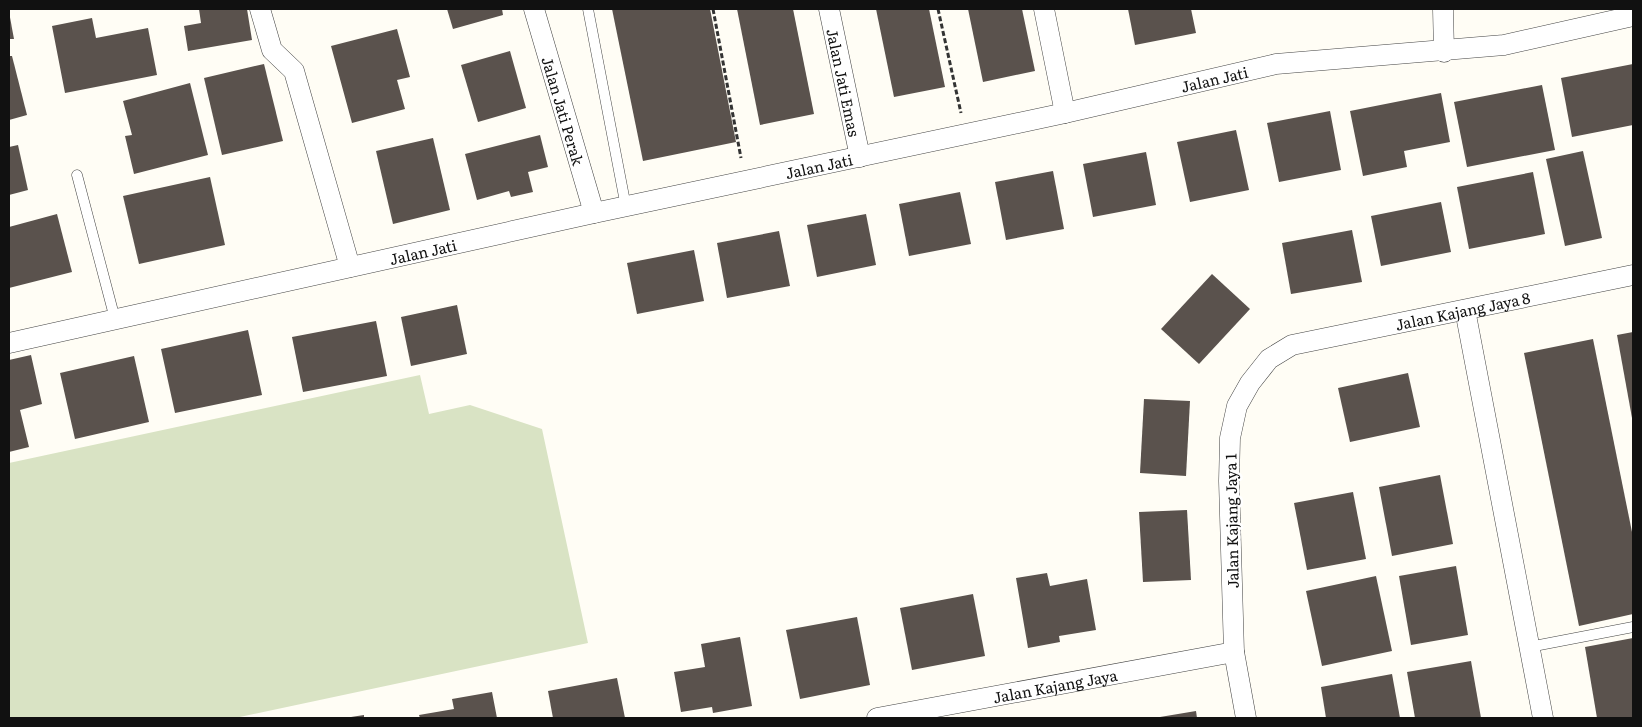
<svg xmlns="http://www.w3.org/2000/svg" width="1642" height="727" viewBox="0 0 1642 727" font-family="Literata,serif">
  <rect width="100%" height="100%" fill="#fffdf5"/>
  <path fill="#d9e3c4" d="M420,375L429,414L470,405L542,429L588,643L235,718H9V463Z"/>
  <g fill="#5a524d">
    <path d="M199,9H247L252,40L188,51L184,26L201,23Z"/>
    <path d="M447,9H502L503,15L453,29Z"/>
    <path d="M612,9H710L736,142L643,161Z"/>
    <path d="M737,9H793L814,114L760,125Z"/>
    <path d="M876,9H929L945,87L894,97Z"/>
    <path d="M968,9H1022L1035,71L983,82Z"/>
    <path d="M1128,9H1191L1196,33L1135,45Z"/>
    <path d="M9,12L14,39H9Z"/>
    <path d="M92,18L96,38L148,28L157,75L65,93L52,26Z"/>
    <path d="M397,29L410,77L397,80L405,109L352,123L331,46Z"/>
    <path d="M510,51L526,108L478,122L461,65Z"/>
    <path d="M9,56H12L27,115L9,120Z"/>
    <path d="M264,64L283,141L222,155L204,78Z"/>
    <path d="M1633,64V125L1572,137L1561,78Z"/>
    <path d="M190,83L208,155L134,174L125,136L132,135L123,101Z"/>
    <path d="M1542,85L1555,150L1467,167L1454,102Z"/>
    <path d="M1441,93L1450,142L1404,151L1407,167L1363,176L1350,111Z"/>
    <path d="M1330,111L1341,170L1279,182L1267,123Z"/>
    <path d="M1236,130L1249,190L1190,202L1177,142Z"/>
    <path d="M540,135L548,167L528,172L533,192L511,197L509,191L477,200L465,154Z"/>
    <path d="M433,138L450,210L393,224L376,151Z"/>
    <path d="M18,145L28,190L9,195V147Z"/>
    <path d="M1583,151L1602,238L1565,246L1546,159Z"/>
    <path d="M1146,152L1156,205L1093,217L1083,164Z"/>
    <path d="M1053,171L1064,229L1006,240L995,182Z"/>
    <path d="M1533,172L1545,234L1469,249L1457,187Z"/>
    <path d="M210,177L225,245L139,264L123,196Z"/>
    <path d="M960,192L971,244L909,256L899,204Z"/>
    <path d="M1441,202L1451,252L1381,266L1371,216Z"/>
    <path d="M57,214L72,272L9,288V227Z"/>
    <path d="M866,214L876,265L817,277L807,225Z"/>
    <path d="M1352,230L1362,282L1291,294L1282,243Z"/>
    <path d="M779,231L790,286L727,298L717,243Z"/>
    <path d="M694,250L704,301L637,314L627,263Z"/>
    <path d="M1212,274L1250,309L1199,364L1161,329Z"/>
    <path d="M457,305L467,354L411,366L401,317Z"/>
    <path d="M376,321L387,376L303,392L292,337Z"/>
    <path d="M248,330L262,395L175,413L161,349Z"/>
    <path d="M1633,332V418H1632L1617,335Z"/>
    <path d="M1593,339L1633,537V614L1579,626L1524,353Z"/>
    <path d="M31,355L42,404L20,410L29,447L9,452V360Z"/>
    <path d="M134,356L149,422L75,439L60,373Z"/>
    <path d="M1408,373L1420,427L1350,442L1338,388Z"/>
    <path d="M1144,399L1190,401L1186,476L1140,473Z"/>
    <path d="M1440,475L1453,544L1392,556L1379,487Z"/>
    <path d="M1353,492L1366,559L1307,570L1294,503Z"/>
    <path d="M1187,510L1191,580L1143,582L1139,512Z"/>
    <path d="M1456,566L1468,635L1411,645L1399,576Z"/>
    <path d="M1047,573L1050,586L1087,579L1096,630L1059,636L1060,642L1028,648L1016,578Z"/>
    <path d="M1376,576L1392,651L1322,666L1306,591Z"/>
    <path d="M973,594L985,656L912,670L900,608Z"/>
    <path d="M857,617L870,685L800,699L786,630Z"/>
    <path d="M740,637L752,706L713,713L712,707L681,712L674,672L705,667L701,644Z"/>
    <path d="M1633,638V718H1597L1585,647Z"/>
    <path d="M1471,661L1481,718H1415L1407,672Z"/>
    <path d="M1392,674L1400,718H1326L1321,687Z"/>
    <path d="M617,678L625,718H553L548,691Z"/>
    <path d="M492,692L497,718H420L419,715L454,709L452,699Z"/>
    <path d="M1196,711L1197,718H1160V717Z"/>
    <path d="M364,715V718H351V717Z"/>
  </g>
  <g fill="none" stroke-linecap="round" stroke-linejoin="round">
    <g stroke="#444" stroke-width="11">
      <g id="service">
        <path d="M588,9L626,207"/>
        <path d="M77,175L115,319"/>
        <path d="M1529,647L1633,627"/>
      </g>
    </g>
    <g stroke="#444" stroke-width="21">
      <g id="minor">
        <path d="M260,9L272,50L294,71L350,267"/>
        <path id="s1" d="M534,9L594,213"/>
        <path id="s2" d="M829,9L860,157"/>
        <path d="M1044,9L1065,113"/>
        <path d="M1443,9L1444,52"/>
        <path d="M1465,310L1543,718"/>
        <path id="s3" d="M9,343L594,213L1065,113L1276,64L1504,45L1633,16"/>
        <path id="s4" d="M877,718L1234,652"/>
        <path id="s5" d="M1246,718L1234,652L1229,481L1230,438L1237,406L1250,383L1269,359L1292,345L1633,275"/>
      </g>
    </g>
    <g stroke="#333" stroke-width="3" stroke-dasharray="5 2.5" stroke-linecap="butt">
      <path d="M713,9L741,158"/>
      <path d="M938,9L961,113"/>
    </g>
    <use href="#service" stroke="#fff" stroke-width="10"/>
    <use href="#minor" stroke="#fff" stroke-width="20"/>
  </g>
  <g text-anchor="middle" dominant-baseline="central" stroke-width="5" stroke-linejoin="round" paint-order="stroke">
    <g font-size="15" fill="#111" stroke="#fff">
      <text stroke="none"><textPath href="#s3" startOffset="1234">Jalan Jati</textPath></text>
      <text stroke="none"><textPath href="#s2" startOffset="75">Jalan Jati Emas</textPath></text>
      <text stroke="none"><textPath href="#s1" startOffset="106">Jalan Jati Perak</textPath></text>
      <text stroke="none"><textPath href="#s3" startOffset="829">Jalan Jati</textPath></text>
      <text stroke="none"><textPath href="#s3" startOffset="424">Jalan Jati</textPath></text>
      <text stroke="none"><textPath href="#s5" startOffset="572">Jalan Kajang Jaya 8</textPath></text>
      <text transform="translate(1231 521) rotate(-91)">Jalan Kajang Jaya 1</text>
      <text stroke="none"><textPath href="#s4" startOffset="181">Jalan Kajang Jaya</textPath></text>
    </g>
  </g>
  <rect width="1642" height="727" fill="none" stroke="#111111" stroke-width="20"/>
</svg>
